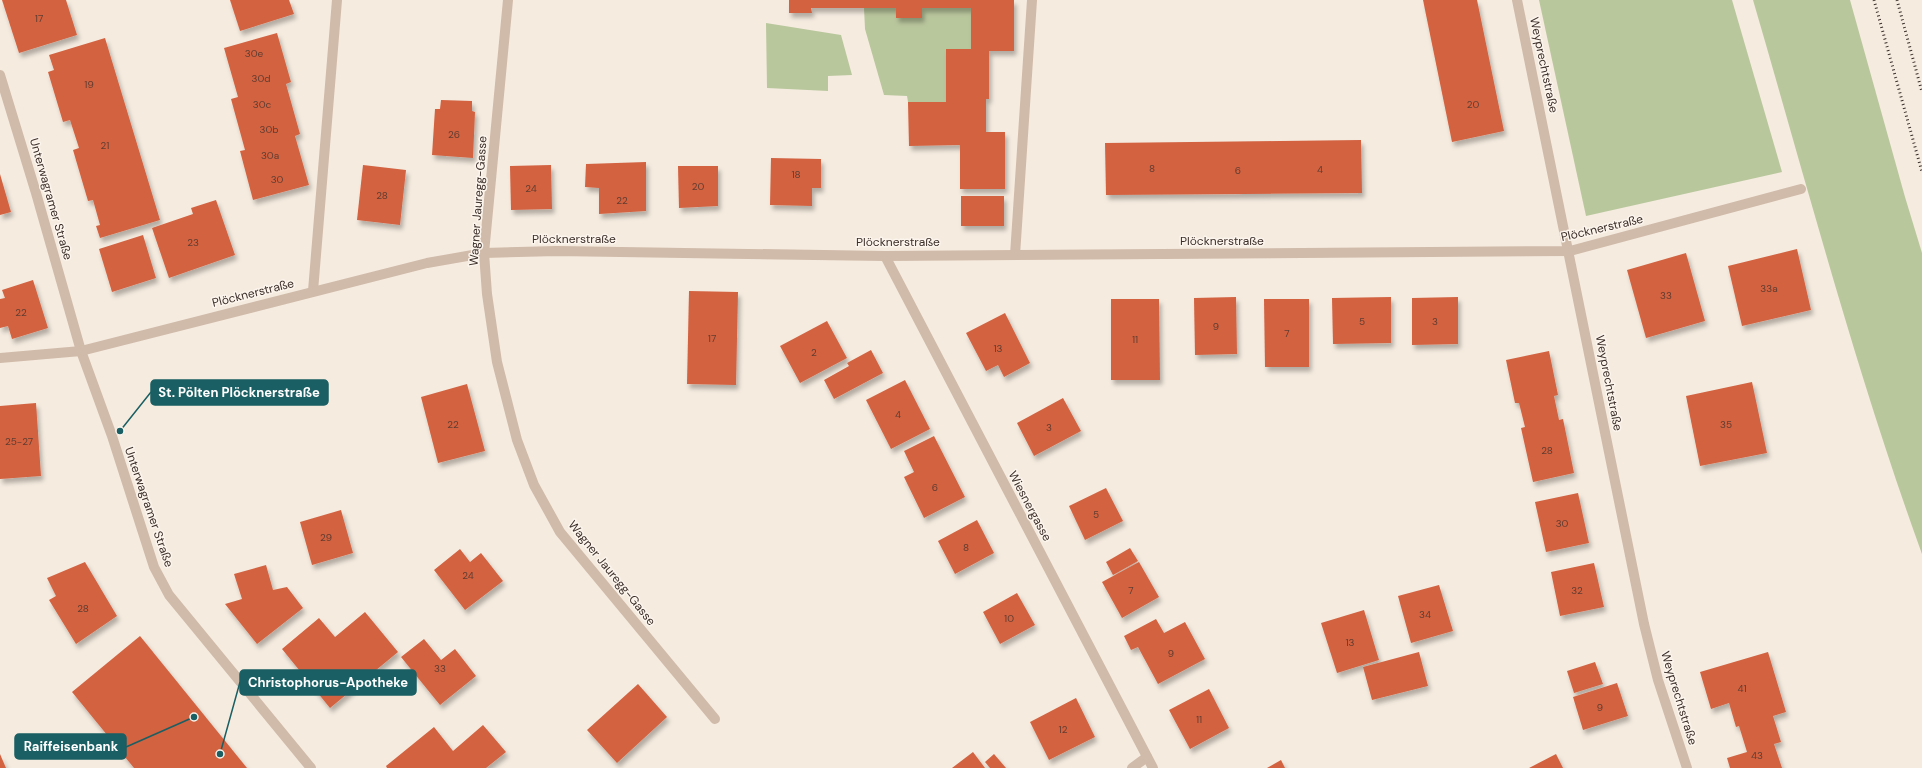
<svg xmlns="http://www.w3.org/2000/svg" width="1922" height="768" viewBox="0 0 1922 768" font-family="'DM Sans',sans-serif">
  <defs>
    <filter id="shadow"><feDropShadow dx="2.5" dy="4.5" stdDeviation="2" flood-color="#0004"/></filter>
  </defs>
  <rect width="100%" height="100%" fill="#f5ebdf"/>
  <g fill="#b9c79d">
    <path d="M1539,0H1732L1782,172L1586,216Z"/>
    <path d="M1753,0H1850L1905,197L1922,253V554C1856,372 1807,185 1753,0Z"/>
    <path d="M864,8H971V49L946,50V102H908L907,96L884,95L865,29Z"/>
    <path d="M766,23L841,35L852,75L828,76V91L767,88Z"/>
  </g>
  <g fill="#d26241" filter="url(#shadow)">
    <path d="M2,0H66L77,35L19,53Z"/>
    <path d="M230,0H289L294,14L240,31Z"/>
    <path d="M789,0H1014V51H989V99H986V132H1005V189H960V145L909,146L908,102H946V49H971V8H922V18H896V8H811L812,13H789Z"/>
    <path d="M1423,0H1477L1504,131L1452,142Z"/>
    <path d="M277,33L291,82L286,84L300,134L295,136L309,185L253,200L240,151L245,150L231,99L238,97L224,48Z"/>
    <path d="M105,38L160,220L100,238L96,226L100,225L93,200L88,201L73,150L79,148L70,120L63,122L48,72L54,70L49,55Z"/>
    <path d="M441,100L472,101V111L475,112L473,158L432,155L435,109H440Z"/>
    <path d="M1361,140L1362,193L1106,195L1105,143Z"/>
    <path d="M771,158L821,159V188H812V206L770,205Z"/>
    <path d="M646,162V211L599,214V188L585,187L586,164Z"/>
    <path d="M363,165L406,170L400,225L357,220Z"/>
    <path d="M551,165L552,209L511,210L510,166Z"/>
    <path d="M678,166H718V206L679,208Z"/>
    <path d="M0,174L11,212L0,215Z"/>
    <rect x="961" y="196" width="43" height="30"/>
    <path d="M216,200L235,255L169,278L152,228L193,214L191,208Z"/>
    <path d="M143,235L156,278L112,292L99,249Z"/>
    <path d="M1797,249L1811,310L1742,326L1728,266Z"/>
    <path d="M1686,253L1705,321L1646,338L1627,270Z"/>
    <path d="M33,280L48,328L12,339L8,326L0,328V299L5,298L2,290Z"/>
    <path d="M689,291L738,292L736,385L687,384Z"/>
    <path d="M1236,297L1237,354L1195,355L1194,298Z"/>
    <path d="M1391,297V343L1333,344L1332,298Z"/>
    <path d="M1458,297V344L1412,345V298Z"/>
    <path d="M1111,299H1159L1160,380H1111Z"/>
    <path d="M1264,299H1309V367H1265Z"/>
    <path d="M1005,313L1030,363L1004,377L998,365L986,371L966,333Z"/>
    <path d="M827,321L847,358L800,383L780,346Z"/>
    <path d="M871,350L883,373L834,399L824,380L849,366L847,363Z"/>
    <path d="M1549,351L1558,395L1554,396L1559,420L1563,419L1574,473L1533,482L1521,428L1525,427L1519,403H1515L1506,360Z"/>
    <path d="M905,380L930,429L891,449L866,400Z"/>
    <path d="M1752,382L1767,453L1700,466L1686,396Z"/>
    <path d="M467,384L485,451L438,463L421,397Z"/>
    <path d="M1063,398L1081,431L1034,456L1017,423Z"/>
    <path d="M36,403L41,476L0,479V406Z"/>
    <path d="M934,436L965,497L924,518L904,477L914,472L904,451Z"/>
    <path d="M1106,488L1123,521L1085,540L1069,506Z"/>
    <path d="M1578,493L1589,543L1546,552L1535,502Z"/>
    <path d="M341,510L353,553L312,565L300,522Z"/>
    <path d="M977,520L994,553L955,574L938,541Z"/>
    <path d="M1130,548L1138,561L1113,575L1106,562Z"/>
    <path d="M460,549L470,562L481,553L503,581L465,610L434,570Z"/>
    <path d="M85,562L117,616L76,644L49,600L56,596L47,578Z"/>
    <path d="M1139,562L1159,597L1122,618L1102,582Z"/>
    <path d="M1594,563L1604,607L1560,616L1551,572Z"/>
    <path d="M266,565L273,590L287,587L303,608L257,644L225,604L242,599L234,574Z"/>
    <path d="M1439,585L1453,631L1411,643L1398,596Z"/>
    <path d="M1017,593L1035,625L1000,644L983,612Z"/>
    <path d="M1364,610L1379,660L1337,673L1321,623Z"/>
    <path d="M365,612L398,652L330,708L282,649L319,618L335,637Z"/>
    <path d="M1156,619L1164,633L1185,622L1205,659L1158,684L1138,647L1131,650L1124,636Z"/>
    <path d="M140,636L247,768H134L72,692Z"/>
    <path d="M424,639L441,660L455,649L476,676L440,705L401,657Z"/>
    <path d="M1419,652L1428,686L1372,700L1363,667Z"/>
    <path d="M1768,652L1786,712L1773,716L1781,742L1774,744L1782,768H1730L1727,758L1747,752L1739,726L1736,727L1729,703L1711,709L1700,672Z"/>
    <path d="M1595,662L1603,684L1574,693L1567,671Z"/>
    <path d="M1617,683L1628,716L1583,730L1573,697Z"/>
    <path d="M638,684L667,717L617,763L587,730Z"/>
    <path d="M1209,689L1229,728L1190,749L1169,710Z"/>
    <path d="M1076,698L1095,737L1049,760L1030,722Z"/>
    <path d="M483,725L506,752L486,768H387L386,766L434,727L453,751Z"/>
    <path d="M973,752L985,768H952Z"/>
    <path d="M0,754L6,768H0Z"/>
    <path d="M994,754L1006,768H990L985,762Z"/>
    <path d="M1556,754L1563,768H1529Z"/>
    <path d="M1281,760L1285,768H1267Z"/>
  </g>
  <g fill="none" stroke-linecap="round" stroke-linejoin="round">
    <g stroke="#d0baa9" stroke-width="10">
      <path d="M1015,255L1032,0"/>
      <path d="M313,291L337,0"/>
    </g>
    <g stroke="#d0baa9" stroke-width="10">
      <path d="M508,0L484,253L487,294L497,362L517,440L534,485L560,532L715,719"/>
      <path d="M1517,0L1644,624L1658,680L1687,768"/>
      <path d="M0,75L36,193L81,351L112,436L154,567L169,595L311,768"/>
      <path d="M885,256L1153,768"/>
      <path d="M0,358L81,351L427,263L484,253L557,251L885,256L1570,251L1801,189"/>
      <path d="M1132,768L1147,757"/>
    </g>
    <g stroke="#3c2f2a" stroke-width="3" stroke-dasharray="1 3" stroke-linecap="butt">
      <path d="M1874,0L1922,172"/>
      <path d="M1897,0L1922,92"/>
    </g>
  </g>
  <g text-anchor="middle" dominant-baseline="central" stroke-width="3" stroke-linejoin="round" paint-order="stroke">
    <g font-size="10" fill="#623c30">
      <text x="39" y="18">17</text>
      <text x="254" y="53">30e</text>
      <text x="261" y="78">30d</text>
      <text x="89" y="84">19</text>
      <text x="262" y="104">30c</text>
      <text x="1473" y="104">20</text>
      <text x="269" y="129">30b</text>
      <text x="454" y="134">26</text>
      <text x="105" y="145">21</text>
      <text x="270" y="155">30a</text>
      <text x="1152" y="168">8</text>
      <text x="1320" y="169">4</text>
      <text x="1238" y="170">6</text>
      <text x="796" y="174">18</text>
      <text x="277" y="179">30</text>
      <text x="698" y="186">20</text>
      <text x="531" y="188">24</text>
      <text x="382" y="195">28</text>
      <text x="622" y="200">22</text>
      <text x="193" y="242">23</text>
      <text x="1769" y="288">33a</text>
      <text x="1666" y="295">33</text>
      <text x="21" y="312">22</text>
      <text x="1362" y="321">5</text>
      <text x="1435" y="321">3</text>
      <text x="1216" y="326">9</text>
      <text x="1287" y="333">7</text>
      <text x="712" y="338">17</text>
      <text x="1135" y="339">11</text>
      <text x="998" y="348">13</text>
      <text x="814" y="352">2</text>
      <text x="898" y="414">4</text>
      <text x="453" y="424">22</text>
      <text x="1726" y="424">35</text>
      <text x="1049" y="427">3</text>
      <text x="19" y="441">25-27</text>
      <text x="1547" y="450">28</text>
      <text x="935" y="487">6</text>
      <text x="1096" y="514">5</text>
      <text x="1562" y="523">30</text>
      <text x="326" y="537">29</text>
      <text x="966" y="547">8</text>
      <text x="468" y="575">24</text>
      <text x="1131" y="590">7</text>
      <text x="1577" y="590">32</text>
      <text x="83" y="608">28</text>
      <text x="1425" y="614">34</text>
      <text x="1009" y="618">10</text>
      <text x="1350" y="642">13</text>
      <text x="1171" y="653">9</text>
      <text x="440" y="668">33</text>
      <text x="1742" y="688">41</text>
      <text x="1600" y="707">9</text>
      <text x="1199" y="719">11</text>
      <text x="1063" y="729">12</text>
      <text x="1757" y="755">43</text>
    </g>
    <g font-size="12" fill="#3c2f2a" stroke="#fcf5ed">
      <text transform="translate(1544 65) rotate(78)">Weyprechtstraße</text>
      <text transform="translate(51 199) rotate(74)">Unterwagramer Straße</text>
      <text transform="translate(478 201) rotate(-86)">Wagner Jauregg-Gasse</text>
      <text transform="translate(1602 228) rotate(-13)">Plöcknerstraße</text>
      <text x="574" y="239">Plöcknerstraße</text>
      <text x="1222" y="241">Plöcknerstraße</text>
      <text x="898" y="242">Plöcknerstraße</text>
      <text transform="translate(253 293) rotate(-14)">Plöcknerstraße</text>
      <text transform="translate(1609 383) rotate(79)">Weyprechtstraße</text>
      <text transform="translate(1030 506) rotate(62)">Wiesnergasse</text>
      <text transform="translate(149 507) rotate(71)">Unterwagramer Straße</text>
      <text transform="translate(612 573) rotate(51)">Wagner Jauregg-Gasse</text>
      <text transform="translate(1679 698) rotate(73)">Weyprechtstraße</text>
    </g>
  </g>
  <path fill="none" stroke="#1a5f63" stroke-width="1.5" d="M120 431L151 392M220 754L240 682M194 717L126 747"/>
  <g fill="#1a5f63" stroke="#fcf5ed" stroke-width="1.5">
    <circle cx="120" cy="431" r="4"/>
    <circle cx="220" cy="754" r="4"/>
    <circle cx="194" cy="717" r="4"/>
  </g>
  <g fill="#1a5f63" stroke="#1a5f63" stroke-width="1.5">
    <rect x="151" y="380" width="177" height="25" rx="4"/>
    <rect x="240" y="670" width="176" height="25" rx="4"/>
    <rect x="15" y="734" width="111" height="25" rx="4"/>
  </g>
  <g font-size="13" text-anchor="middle" font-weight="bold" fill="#fff">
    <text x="239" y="397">St. Pölten Plöcknerstraße</text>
    <text x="328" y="687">Christophorus-Apotheke</text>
    <text x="71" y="751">Raiffeisenbank</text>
  </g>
</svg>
